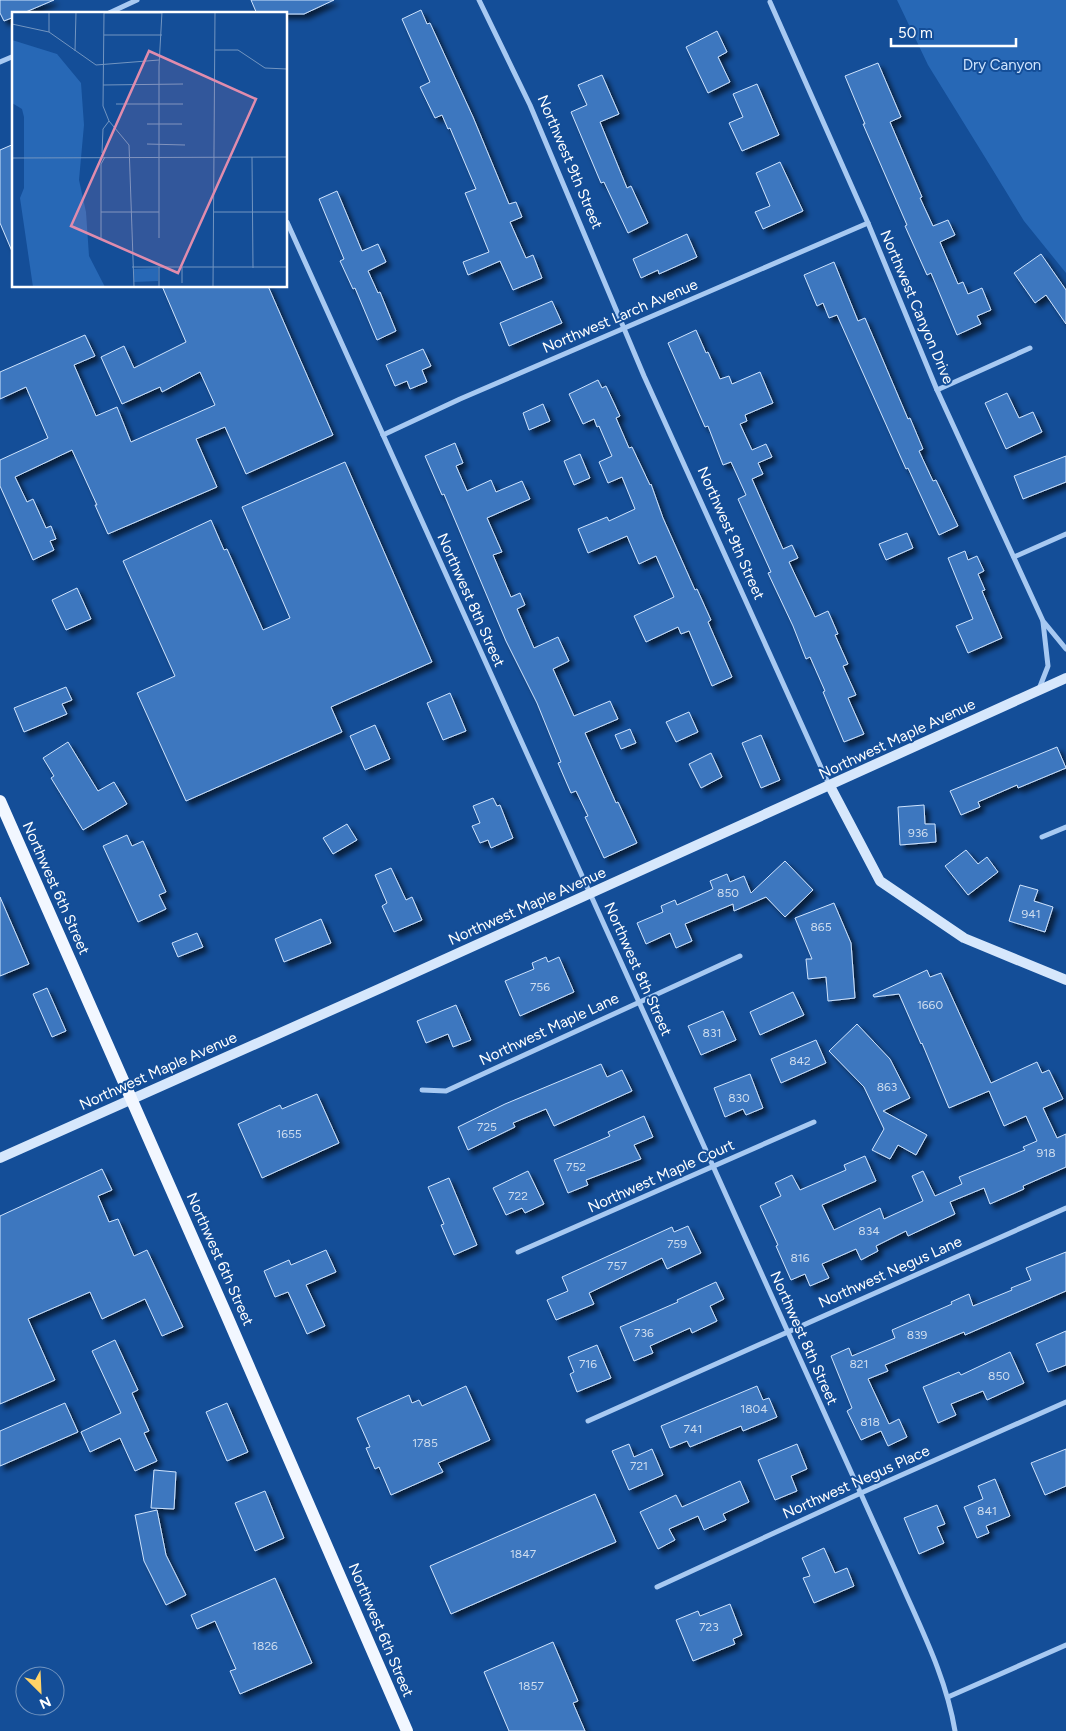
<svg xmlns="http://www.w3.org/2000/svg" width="1066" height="1731" viewBox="0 0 1066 1731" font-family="Figtree,sans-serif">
  <defs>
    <filter id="shadow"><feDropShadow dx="4.5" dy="4.5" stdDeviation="2.5" flood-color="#0009"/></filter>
  </defs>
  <rect width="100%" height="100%" fill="#144e98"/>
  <path fill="#2768b6" d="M897,0H1066V273L1024,221L991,167L928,65Z"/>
  <g fill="#3d77bf" stroke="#cee3fd" filter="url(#shadow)">
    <path d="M0,0H54L21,14H14V17L4,21L0,13Z"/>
    <path d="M251,0H334L304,14H257Z"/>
    <path d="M421,10L427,24L430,23L473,117L509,204L516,202L522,217L510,222L526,258L533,255L542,278L513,290L500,261L468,275L463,262L489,252L465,193L476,189L450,128L448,129L442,115L435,118L420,87L430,82L402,19Z"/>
    <path d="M717,31L727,52L718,57L730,82L708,93L686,47Z"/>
    <path d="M878,63L901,117L890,122L922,197L920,198L933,226L948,220L955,235L940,242L958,284L963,282L968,294L982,288L991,310L977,316L981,324L957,335L931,273L927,275L905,226L907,225L863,124H865L845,76Z"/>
    <path d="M602,75L619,114L600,122L627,188L631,186L648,223L628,233L604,182L601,183L571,112L587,105L578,85Z"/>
    <path d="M757,84L779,135L742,151L729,123L743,117L733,94Z"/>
    <path d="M14,144V256L0,223V150Z"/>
    <path d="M780,162L803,211L763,229L755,212L770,206L756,173Z"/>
    <path d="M337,191L362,251L378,244L386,262L368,271L378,293L380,292L396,331L377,340L355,288L353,289L340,261L344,259L319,199Z"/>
    <path d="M687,234L697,257L659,274L658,270L641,278L633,259Z"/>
    <path d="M1041,254L1066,290V324L1046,295L1035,303L1014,273Z"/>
    <path d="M834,262L858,321L865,318L908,419L910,418L923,449L919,451L933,481L936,480L958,526L939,535L908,468L906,469L837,315L829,318L823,303L817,306L804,275Z"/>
    <path d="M162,286H268L333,435L246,474L225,427L196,439L217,487L108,534L95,505H97L72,450L15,477L27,502L33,499L46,528L51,526L56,539L50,541L54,550L33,560L0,486V460L48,438L26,387L0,399V372L85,335L95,356L74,365L96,416L117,407L131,442L215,405L200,372L162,392L160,387L122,404L101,357L124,346L134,368L186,342Z"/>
    <path d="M552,301L562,323L509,346L500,323Z"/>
    <path d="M696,330L706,353L708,352L720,379L729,376L732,384L760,372L773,403L745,415L747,421L740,424L752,450L766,444L772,457L758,463L763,474L752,479L783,549L792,545L798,558L789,562L815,617L828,611L838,634L835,635L848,664L843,666L856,695L848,698L864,734L844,742L823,692L825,691L810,657L806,659L793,626L768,573L771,572L738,499L746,495L731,462L723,465L708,426L705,427L668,343Z"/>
    <path d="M423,349L431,366L422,370L427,382L410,389L407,381L395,386L386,365Z"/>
    <path d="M598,380L602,388L606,386L620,416L616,418L629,448L632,447L650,485L651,484L663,518L695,590L697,589L711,620L708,622L732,677L712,686L689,631L681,634L678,627L646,642L634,616L674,597L656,556L639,564L627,536L588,553L578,529L607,517L609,521L635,509L622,477L608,483L599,462L612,456L599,426L597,427L594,419L583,424L569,394Z"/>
    <path d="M1007,393L1019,418L1033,412L1042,432L1006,449L985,403Z"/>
    <path d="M543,404L550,421L529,430L523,413Z"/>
    <path d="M455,443L463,463L456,466L467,491L491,480L496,492L522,481L530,499L487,518L502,552L493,555L511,597L520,593L525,605L517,609L534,648L558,637L569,661L553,669L574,716L610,701L618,719L585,733L616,803L618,802L637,843L604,858L585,817L588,816L576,791L571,793L558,763L561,762L537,703L506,641L444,494L442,495L425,456Z"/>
    <path d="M580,454L590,478L574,485L564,461Z"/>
    <path d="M1066,456V482L1023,499L1014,476Z"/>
    <path d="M345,462L432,662L331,707L342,732L186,801L137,693L175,676L123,561L211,520L224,550L227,549L263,630L290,618L242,507Z"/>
    <path d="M907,533L913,548L886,560L879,544Z"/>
    <path d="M965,551L968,560L977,556L984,571L978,574L985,590L982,591L1002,638L968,653L956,626L973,619L948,558Z"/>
    <path d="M77,588L91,619L66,630L52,600Z"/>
    <path d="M66,687L72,700L62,704L67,714L24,732L14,708Z"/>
    <path d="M450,693L466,731L443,740L427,703Z"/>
    <path d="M689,712L698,732L676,742L666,722Z"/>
    <path d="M375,725L390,759L365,770L350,736Z"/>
    <path d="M630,729L636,743L621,749L615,735Z"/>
    <path d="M761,735L780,780L761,788L742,743Z"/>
    <path d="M68,742L98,791L114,782L127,804L83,830L51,778L54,776L43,758Z"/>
    <path d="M1057,747L1066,768L1018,788L1017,785L978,802L980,807L961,815L950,791Z"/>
    <path d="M711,753L722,777L701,788L689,764Z"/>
    <path d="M493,798L497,806L500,805L513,838L491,848L488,840L480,843L472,826L480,823L473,806Z"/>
    <path d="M924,805L925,824H935L936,842L900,845L898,807Z"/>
    <path d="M347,824L357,840L333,854L323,838Z"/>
    <path d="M127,835L132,846L143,841L166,892L159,895L166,909L138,922L103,846Z"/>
    <path d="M966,850L978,864L987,857L998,872L968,895L945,866Z"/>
    <path d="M785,861L813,890L785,917L766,897L734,911L733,904L685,924L692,941L676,948L670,933L646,944L637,923L663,912L661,906L675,900L677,905L713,889L710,881L727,874L730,882L744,876L751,893Z"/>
    <path d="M391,868L406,900L412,897L422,920L394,932L382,906L387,903L375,875Z"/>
    <path d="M1020,885L1038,890L1034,901L1053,907L1045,932L1009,921Z"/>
    <path d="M0,897L29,964L0,976Z"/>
    <path d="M834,903L851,943L855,998L828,1001L826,977L808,979L806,959H812L795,918Z"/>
    <path d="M321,919L331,943L284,962L275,939Z"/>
    <path d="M197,933L203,947L178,957L172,943Z"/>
    <path d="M546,957L548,962L559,957L574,992L520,1016L505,981L534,969L532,963Z"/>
    <path d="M927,970L930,977L941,973L991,1083L1037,1062L1042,1073L1049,1070L1063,1099L1043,1108L1057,1138L1066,1134V1167L1023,1186L1024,1189L990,1204L984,1188L950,1202L955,1214L908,1236L906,1231L876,1246L878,1251L861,1260L856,1249L822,1264L829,1278L810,1286L805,1274L791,1280L776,1246L778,1245L760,1206L781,1196L775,1183L792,1175L800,1190L846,1170L844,1165L865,1156L876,1181L822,1205L834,1230L880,1208L884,1219L923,1201L912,1176L923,1171L935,1196L962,1184L959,1177L1025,1150L1023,1147L1037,1141L1026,1116L1004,1126L989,1091L949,1108L922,1043L921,1044L899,994L874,997L873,995Z"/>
    <path d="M47,988L66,1031L52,1037L33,994Z"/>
    <path d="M793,992L804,1015L760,1035L750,1012Z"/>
    <path d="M456,1005L471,1040L453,1047L448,1034L426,1043L417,1021Z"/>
    <path d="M723,1011L736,1040L701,1055L688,1026Z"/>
    <path d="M857,1024L890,1059L910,1098L883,1111L927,1135L916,1155L898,1145L890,1159L872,1150L884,1129L864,1087L829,1051Z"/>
    <path d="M816,1040L826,1063L781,1083L771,1059Z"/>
    <path d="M601,1064L607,1077L622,1070L632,1091L554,1126L546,1109L513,1123L515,1127L468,1150L458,1127L505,1104Z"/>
    <path d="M750,1074L763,1108L746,1115L743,1109L725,1117L714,1088Z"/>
    <path d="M317,1094L339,1143L262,1178L238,1124L280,1105L282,1109Z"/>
    <path d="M644,1116L653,1137L634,1145L641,1159L586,1180L588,1185L568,1193L554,1160L610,1136L608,1132Z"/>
    <path d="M102,1169L112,1190L98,1196L109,1222L118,1219L134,1256L147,1250L183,1327L162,1336L145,1299L102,1319L90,1292L28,1319L55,1380L0,1404V1216Z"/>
    <path d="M528,1171L544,1204L525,1213L522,1208L506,1215L493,1188Z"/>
    <path d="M449,1178L477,1245L454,1255L441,1225L444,1224L428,1187Z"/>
    <path d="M688,1226L701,1253L667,1269L662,1258L589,1293L594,1304L556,1320L547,1300L568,1291L562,1277L672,1227L674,1232Z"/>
    <path d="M326,1250L336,1272L306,1285L325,1326L307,1334L288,1292L275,1297L264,1271L289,1260L291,1265Z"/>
    <path d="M1066,1252V1291L965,1335L964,1332L885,1365L888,1371L868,1379L889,1424L899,1419L907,1437L888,1446L881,1431L861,1440L847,1411L852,1408L831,1356L849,1348L852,1356L895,1338L892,1330L952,1304L951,1302L969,1294L973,1306L1012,1290L1011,1288L1031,1280L1026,1268Z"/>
    <path d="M716,1282L724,1299L710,1306L717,1321L692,1333L690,1328L650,1346L653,1353L634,1361L620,1327L678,1302L677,1300Z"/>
    <path d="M1066,1331V1365L1048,1372L1036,1344Z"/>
    <path d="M115,1340L138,1390L132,1393L149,1431L144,1433L157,1461L135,1471L120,1438L90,1452L81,1432L121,1413L92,1351Z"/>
    <path d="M597,1345L611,1378L577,1392L570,1374L574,1372L568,1357Z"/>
    <path d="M1010,1352L1024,1383L987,1400L983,1391L951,1404L956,1415L938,1423L923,1387L959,1372L961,1375Z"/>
    <path d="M466,1386L490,1440L438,1463L443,1472L391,1495L379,1467L375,1469L366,1448L370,1447L357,1418L409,1395L412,1403L419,1400L422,1406Z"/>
    <path d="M757,1386L763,1400L769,1398L777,1417L743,1431L741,1426L690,1447L687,1441L670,1448L661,1426Z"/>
    <path d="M65,1403L78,1432L0,1466V1431Z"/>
    <path d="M227,1403L248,1452L227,1461L206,1412Z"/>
    <path d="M629,1444L634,1457L652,1449L663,1475L629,1490L612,1451Z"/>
    <path d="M797,1444L807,1469L791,1476L797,1491L775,1500L758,1460Z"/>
    <path d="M1066,1449V1486L1045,1495L1031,1463Z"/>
    <path d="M154,1470L176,1472L174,1509L151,1508Z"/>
    <path d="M995,1479L1010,1516L986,1526L989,1533L977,1538L964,1507L983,1499L978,1486Z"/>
    <path d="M740,1481L749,1502L723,1514L726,1520L704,1530L698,1516L669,1529L675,1540L658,1549L640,1512L676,1495L682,1507Z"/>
    <path d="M265,1491L284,1538L255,1551L235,1503Z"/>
    <path d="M595,1494L616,1542L451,1614L430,1566Z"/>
    <path d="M937,1505L945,1524L937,1527L944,1543L919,1554L904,1518Z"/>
    <path d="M157,1510L166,1555L186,1595L166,1605L144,1561L135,1515Z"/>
    <path d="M824,1548L835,1573L847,1568L854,1586L814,1603L803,1578L810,1576L802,1558Z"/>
    <path d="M275,1578L312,1663L240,1694L230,1671L236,1669L215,1621L197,1629L191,1615Z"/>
    <path d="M730,1604L742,1635L733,1639L735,1644L693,1661L676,1620L698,1611L700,1616Z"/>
    <path d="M553,1642L578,1701L573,1703L585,1731H509L484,1672Z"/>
  </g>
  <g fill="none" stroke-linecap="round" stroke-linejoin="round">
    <g stroke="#a7c9f2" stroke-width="5">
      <path d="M479,0L530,105L644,376L829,785"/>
      <path d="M770,2L868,223L937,390L1043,621L1066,649"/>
      <path d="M107,14L137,0"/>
      <path d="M0,62L14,56"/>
      <path d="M287,222L898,1576C920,1627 946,1676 955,1731"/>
      <path d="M937,390L1030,348"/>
      <path d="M383,435L460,399L868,223"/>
      <path d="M1014,557L1066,534"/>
      <path d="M1039,689L1048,666L1043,622"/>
      <path d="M1042,837L1066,827"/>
      <path d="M422,1090L446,1091L740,956"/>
      <path d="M518,1252L814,1122"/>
      <path d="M588,1421L1066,1208"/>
      <path d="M657,1587L861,1493L1066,1402"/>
      <path d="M948,1697L1066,1645"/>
    </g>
    <g stroke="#d6e7fc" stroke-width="10">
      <path d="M830,786L880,881L964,938L1066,980"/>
      <path d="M0,1158L381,988L1066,678"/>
    </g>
    <path stroke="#f2f7ff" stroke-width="12" d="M0,801L226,1314L407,1731"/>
  </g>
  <g text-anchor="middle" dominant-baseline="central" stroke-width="4" stroke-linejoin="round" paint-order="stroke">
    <g font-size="12" fill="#ceddef">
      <text x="918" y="833">936</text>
      <text x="728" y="893">850</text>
      <text x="1031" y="914">941</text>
      <text x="821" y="927">865</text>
      <text x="540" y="987">756</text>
      <text x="930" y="1005">1660</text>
      <text x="712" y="1033">831</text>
      <text x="800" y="1061">842</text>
      <text x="887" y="1087">863</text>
      <text x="739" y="1098">830</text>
      <text x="487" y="1127">725</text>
      <text x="289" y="1134">1655</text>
      <text x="1046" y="1153">918</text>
      <text x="576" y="1167">752</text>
      <text x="518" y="1196">722</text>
      <text x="869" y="1231">834</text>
      <text x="677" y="1244">759</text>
      <text x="800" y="1258">816</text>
      <text x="617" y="1266">757</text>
      <text x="644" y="1333">736</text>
      <text x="917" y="1335">839</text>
      <text x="588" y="1364">716</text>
      <text x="859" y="1364">821</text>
      <text x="999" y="1376">850</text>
      <text x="754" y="1409">1804</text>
      <text x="870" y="1422">818</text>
      <text x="693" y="1429">741</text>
      <text x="425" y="1443">1785</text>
      <text x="639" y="1466">721</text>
      <text x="987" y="1511">841</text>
      <text x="523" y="1554">1847</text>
      <text x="709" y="1627">723</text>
      <text x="265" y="1646">1826</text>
      <text x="531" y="1686">1857</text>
    </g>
    <g font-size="15" fill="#cee3fd" stroke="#144e98">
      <text x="1002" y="65">Dry Canyon</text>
    </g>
    <g font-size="15" fill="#fff" stroke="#144e98">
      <text transform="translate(570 162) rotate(67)">Northwest 9th Street</text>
      <text transform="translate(917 307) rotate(67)">Northwest Canyon Drive</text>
      <text transform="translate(620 316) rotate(-23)">Northwest Larch Avenue</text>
      <text transform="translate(731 533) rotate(66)">Northwest 9th Street</text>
      <text transform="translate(471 600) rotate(66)">Northwest 8th Street</text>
      <text transform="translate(897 739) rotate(-25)">Northwest Maple Avenue</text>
      <text transform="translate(56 888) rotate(66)">Northwest 6th Street</text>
      <text transform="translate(527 906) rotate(-24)">Northwest Maple Avenue</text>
      <text transform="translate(638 969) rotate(66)">Northwest 8th Street</text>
      <text transform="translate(549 1029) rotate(-25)">Northwest Maple Lane</text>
      <text transform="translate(158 1071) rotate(-24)">Northwest Maple Avenue</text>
      <text transform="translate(661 1176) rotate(-24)">Northwest Maple Court</text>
      <text transform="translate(220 1259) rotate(66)">Northwest 6th Street</text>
      <text transform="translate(890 1272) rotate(-24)">Northwest Negus Lane</text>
      <text transform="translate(804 1338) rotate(66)">Northwest 8th Street</text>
      <text transform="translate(856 1482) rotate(-24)">Northwest Negus Place</text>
      <text transform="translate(381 1630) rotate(67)">Northwest 6th Street</text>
    </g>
  </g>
  <g transform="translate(12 12)">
    <rect width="275" height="275" fill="#144e98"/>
    <path d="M0,28L45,42L69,71L72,113L67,168L74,200L77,244L93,275H21L8,186L12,176V105L10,97L0,91ZM146,256V269L122,270V257Z" fill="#2768b6"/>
    <path fill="none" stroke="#7295c1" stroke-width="1" d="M37,0V20M92,0L91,94L97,109L117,133L122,275M92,1H150M0,12L37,20L84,53L147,48M92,23H150M203,38H226L253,56L275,57M63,39L64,0M91,73L171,72M104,92H171M135,112H170M135,132L173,133M90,141L91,117L97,109M240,145L241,256M0,146L275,145M89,200H147M202,200H275M147,226V54L150,0M89,227V152L93,145M120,255H275M170,271V255M147,275V255M201,275L203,0"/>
    <path fill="#e08cad" fill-opacity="0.15" stroke="#e08cad" stroke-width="2.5" d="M137,39L244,87L166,261L59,214Z"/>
    <rect width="275" height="275" fill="none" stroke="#fff" stroke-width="2.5"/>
  </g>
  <g transform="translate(40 1691) rotate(156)"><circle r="24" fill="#144e98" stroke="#7295c1"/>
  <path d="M0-4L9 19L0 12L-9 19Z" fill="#ffd368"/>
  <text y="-8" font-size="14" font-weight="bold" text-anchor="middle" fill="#ffffff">N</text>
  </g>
  <path d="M891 38v8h125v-8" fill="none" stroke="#ffffff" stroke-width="2.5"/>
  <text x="898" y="38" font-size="15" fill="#ffffff" stroke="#144e98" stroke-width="4" paint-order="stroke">50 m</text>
</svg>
